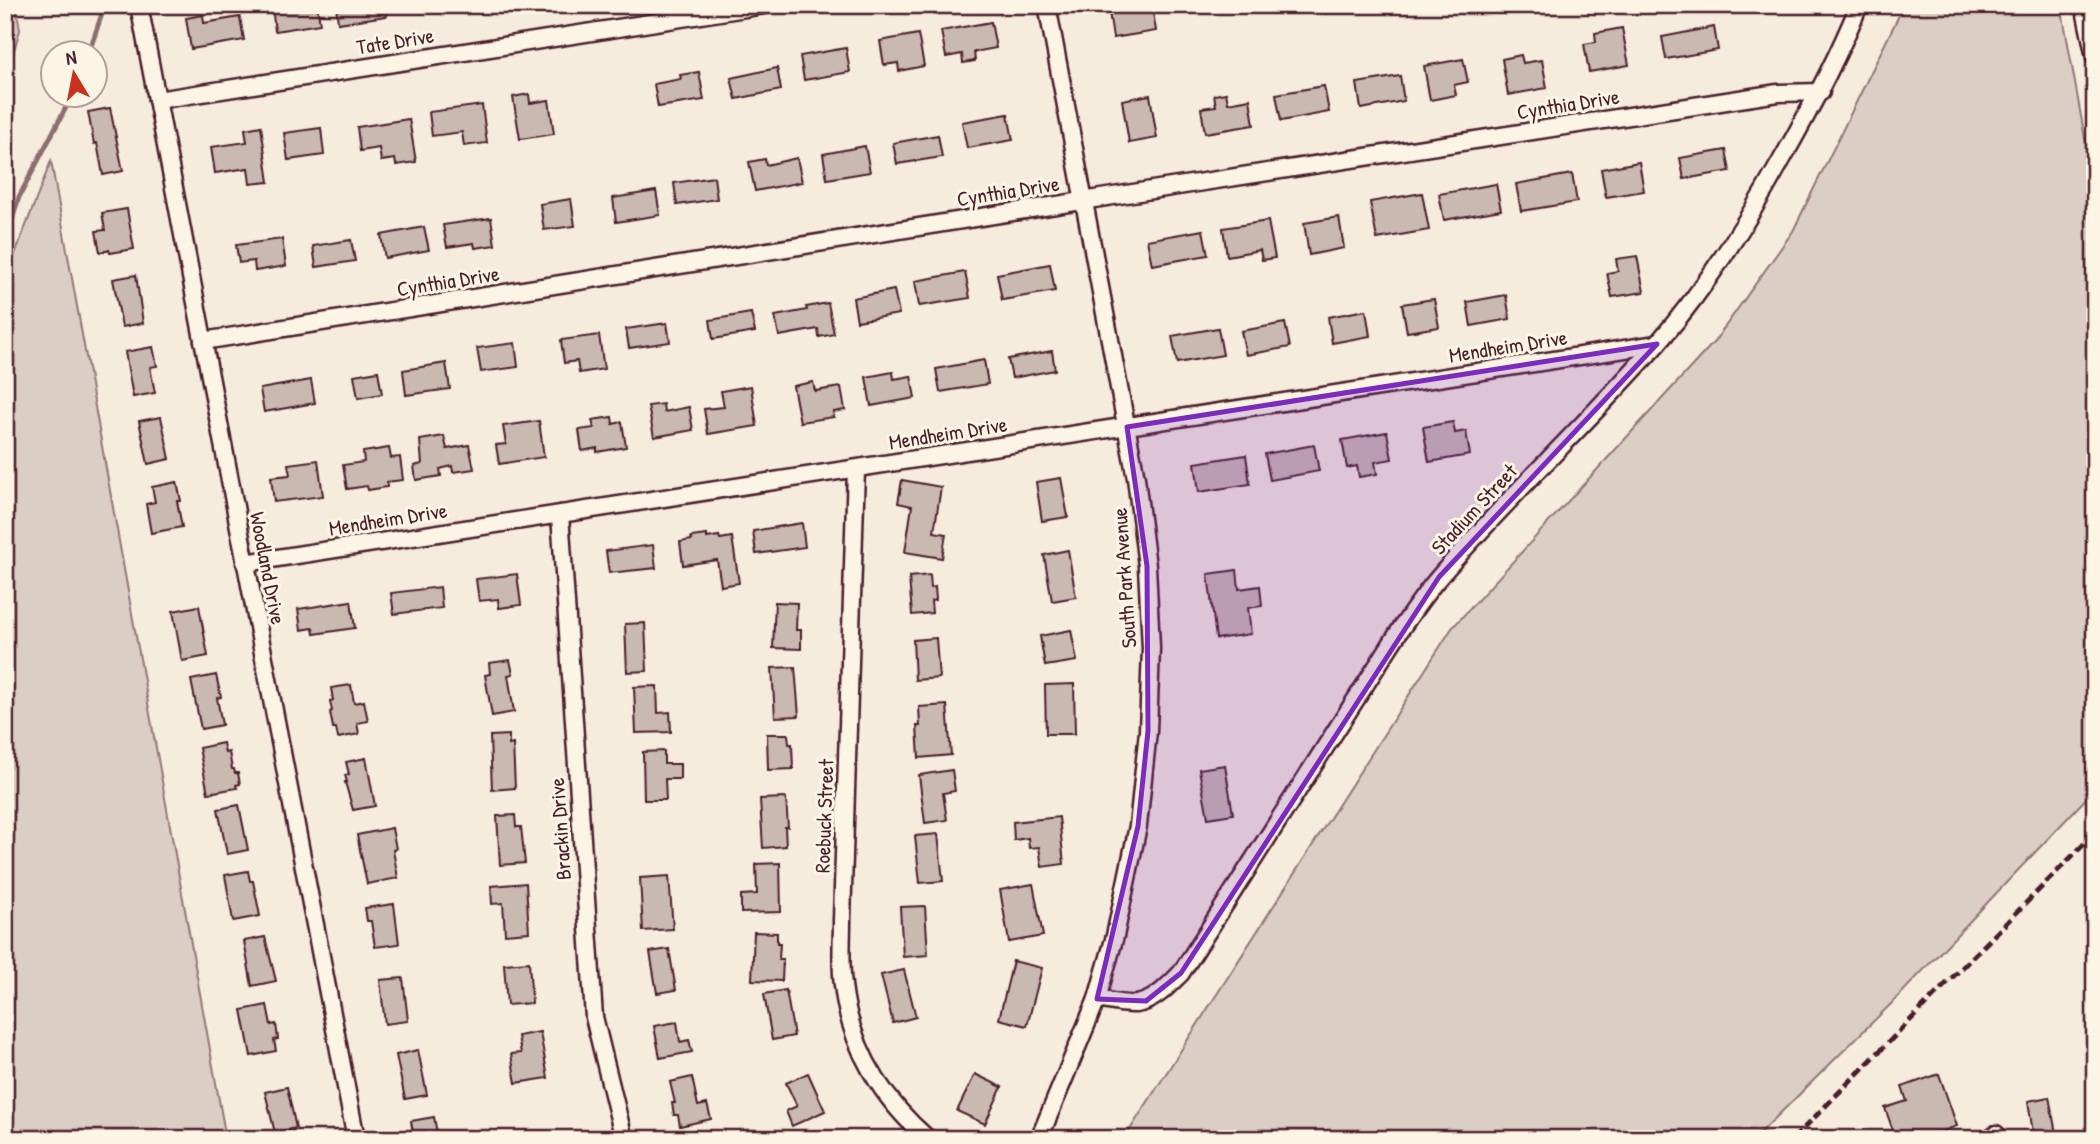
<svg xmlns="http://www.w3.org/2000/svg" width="2100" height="1144" viewBox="0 0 2100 1144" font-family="'Patrick Hand',sans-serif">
  <rect width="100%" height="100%" fill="#f5ecde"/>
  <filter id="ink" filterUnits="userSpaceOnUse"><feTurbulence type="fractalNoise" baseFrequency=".0143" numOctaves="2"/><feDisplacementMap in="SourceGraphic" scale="14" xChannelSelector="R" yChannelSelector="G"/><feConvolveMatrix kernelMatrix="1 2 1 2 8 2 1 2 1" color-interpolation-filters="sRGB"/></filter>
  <g filter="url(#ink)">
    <g fill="#dbcec4" stroke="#927678" stroke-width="2">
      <path d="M5,5H16L20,30L5,80Z"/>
      <path d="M1904,5H2061L2095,194V789L1896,999L1754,1139H1124L1452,628L1714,342L1793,231Z"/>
      <path d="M51,161L226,1139H5V273L13,259Z"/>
    </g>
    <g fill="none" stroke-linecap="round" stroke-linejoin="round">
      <g stroke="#8c6e70" stroke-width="5">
        <path d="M89,52L105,5"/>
        <path d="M5,243L19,197L73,94"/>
      </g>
    </g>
    <g fill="#cab9b1" stroke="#4a1f2b" stroke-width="2">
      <path d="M279,5H317L320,24L275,31L272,6Z"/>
      <path d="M336,5H386L387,16L338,23Z"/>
      <path d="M1108,5H1130L1131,10L1152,6L1156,31L1113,38Z"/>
      <path d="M203,15L204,23L240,17L244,40L191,49L186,18Z"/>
      <path d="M991,22L996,48L974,52L975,61L963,63L962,54L946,57L941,31Z"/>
      <path d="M1714,27L1718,50L1666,59L1662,37Z"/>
      <path d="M1622,28L1629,65L1589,72L1584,44L1596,42L1595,33Z"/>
      <path d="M918,34L924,66L899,71L898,63L884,65L880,41Z"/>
      <path d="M846,48L850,72L804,80L800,56Z"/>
      <path d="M1521,55L1523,63L1542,60L1547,88L1508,95L1502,59Z"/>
      <path d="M1463,59L1468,82L1454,85L1456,95L1430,100L1424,66Z"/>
      <path d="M777,68L781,90L736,99L731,78Z"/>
      <path d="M699,72L704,100L658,107L654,84L681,79L680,75Z"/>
      <path d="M1400,76L1404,101L1361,109L1357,83Z"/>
      <path d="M1324,86L1329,112L1281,121L1276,94Z"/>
      <path d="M1226,93L1228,103L1250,99L1254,125L1205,133L1201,108L1216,106L1214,95Z"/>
      <path d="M529,94L530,103L549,100L554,134L520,139L513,97Z"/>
      <path d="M1150,95L1157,138L1129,143L1122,100Z"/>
      <path d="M482,105L487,143L464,146L462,132L432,136L429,112Z"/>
      <path d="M110,108L123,171L103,175L97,143L94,144L88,112Z"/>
      <path d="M1008,114L1013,140L967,148L962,122Z"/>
      <path d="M409,119L416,162L396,165L395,159L381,161L379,148L360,151L357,127Z"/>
      <path d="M261,126L269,182L250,184L248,168L215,173L211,147L247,142L245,129Z"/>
      <path d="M321,128L324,155L288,160L284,133Z"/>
      <path d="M938,135L942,157L897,164L893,143Z"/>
      <path d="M865,146L870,172L827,179L823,154Z"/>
      <path d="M1726,150L1730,171L1684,179L1680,158Z"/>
      <path d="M797,158L802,182L755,191L749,162L765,159L766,165Z"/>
      <path d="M1639,162L1644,191L1606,197L1601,169Z"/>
      <path d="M1572,174L1577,202L1521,211L1516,184Z"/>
      <path d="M714,177L717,199L677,205L674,183Z"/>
      <path d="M1496,184L1501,210L1444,220L1439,194Z"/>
      <path d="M656,191L660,215L616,222L613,198Z"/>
      <path d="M1422,193L1429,230L1377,239L1370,202Z"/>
      <path d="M571,199L575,226L544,230L540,204Z"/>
      <path d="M127,209L134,249L110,253L109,250L100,252L96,231L105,230L102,213Z"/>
      <path d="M1339,217L1344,248L1309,255L1304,223Z"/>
      <path d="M491,218L495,245L475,248L474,243L447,247L443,225Z"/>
      <path d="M1268,221L1275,258L1262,260L1260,250L1227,256L1223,228Z"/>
      <path d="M424,227L429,250L385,258L381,235Z"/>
      <path d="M1203,230L1208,255L1152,265L1147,240Z"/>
      <path d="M282,239L286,266L255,271L254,261L239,263L236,245Z"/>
      <path d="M351,240L355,261L316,267L313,246Z"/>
      <path d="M1637,256L1644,292L1612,297L1607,273L1618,271L1616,259Z"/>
      <path d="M1050,264L1055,291L1002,300L997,274Z"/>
      <path d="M965,272L970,298L919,306L915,281Z"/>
      <path d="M136,275L143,323L122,327L113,279Z"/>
      <path d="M894,290L899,314L857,321L853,298Z"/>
      <path d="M1506,295L1510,319L1471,326L1467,302Z"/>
      <path d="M1434,299L1439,327L1407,332L1402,304Z"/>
      <path d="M828,303L834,334L819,337L818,329L779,336L775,316L807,310L806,307Z"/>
      <path d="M1366,310L1370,336L1332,343L1328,317Z"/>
      <path d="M751,313L755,332L713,339L710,320Z"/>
      <path d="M667,323L670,342L629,348L626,329Z"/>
      <path d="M1285,323L1290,347L1246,355L1241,331Z"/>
      <path d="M1218,328L1223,355L1177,363L1172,336Z"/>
      <path d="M599,335L604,369L579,373L577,361L564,363L561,340Z"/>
      <path d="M515,343L518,367L481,372L477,348Z"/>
      <path d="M153,347L157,366L150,367L155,393L133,397L125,352Z"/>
      <path d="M1052,351L1055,370L1012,378L1008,359Z"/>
      <path d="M984,360L988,384L940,392L936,369Z"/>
      <path d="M446,363L450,389L406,395L403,370Z"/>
      <path d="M378,371L382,394L358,398L354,375Z"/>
      <path d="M893,372L894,379L911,376L915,398L871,406L866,377Z"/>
      <path d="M311,380L315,403L264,412L260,389Z"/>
      <path d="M813,382L815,391L841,387L845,410L833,412L834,417L800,422L793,386Z"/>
      <path d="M751,386L757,426L708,434L704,409L724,407L721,391Z"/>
      <path d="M663,404L664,412L689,407L693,430L654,437L648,406Z"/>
      <path d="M161,417L170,459L148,464L139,421Z"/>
      <path d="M612,417L613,424L622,422L626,447L597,452V448L582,451L579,430L594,428L592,420Z"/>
      <path d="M539,421L544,457L499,464L496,445L506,444L503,426Z"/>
      <path d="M1453,422L1455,433L1466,431L1470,455L1429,462L1423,427Z"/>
      <path d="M1387,432L1392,459L1375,462L1377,474L1359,477L1357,466L1347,468L1342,440Z"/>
      <path d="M444,436L447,449L469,445L474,469L453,472L452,466L440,469L441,476L416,480L414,466L422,464L420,440Z"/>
      <path d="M1314,445L1319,471L1270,480L1265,454Z"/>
      <path d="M389,448L391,458L400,457L403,480L387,482V487L368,490L367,486L347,489L343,465L364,462L363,452Z"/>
      <path d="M1246,455L1250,484L1199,492L1195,463Z"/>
      <path d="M318,460L323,496L274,502L271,477L290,475L288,464Z"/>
      <path d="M1061,478L1068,517L1042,521L1036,482Z"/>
      <path d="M902,480L941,487L934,532L946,534L942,558L905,552L912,506L898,503Z"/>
      <path d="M177,482L181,501H177L182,527L151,533L146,504L155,502L152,487Z"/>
      <path d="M802,523L805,547L756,554L753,531Z"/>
      <path d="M707,535V538L719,536L720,539L732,537L739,583L721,586L717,560L683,565L680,542L692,540L691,537Z"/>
      <path d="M653,545L656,568L609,573L606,551Z"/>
      <path d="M1068,550L1076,597L1052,601L1044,555Z"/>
      <path d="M1237,570L1239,589L1260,586L1262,606L1248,608L1251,634L1216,639L1208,574Z"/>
      <path d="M517,574L521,605L499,608L498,599L479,601L476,579Z"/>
      <path d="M930,575L931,588L935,587L936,600L931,601L932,613L912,615L909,577Z"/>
      <path d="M440,587L442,608L394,614L391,593Z"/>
      <path d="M351,601L355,628L314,634L313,628L301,630L298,609Z"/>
      <path d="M775,602L797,603L796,630H801V649L773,648Z"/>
      <path d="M199,606L208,656L182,661L173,611Z"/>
      <path d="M645,623L647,671L627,672L625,624Z"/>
      <path d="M1071,630L1077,661L1045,666L1040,636Z"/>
      <path d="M936,638L939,678L915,680L913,640Z"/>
      <path d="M510,660L513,674L508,675L514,712L492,716L485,675L490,674L489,663Z"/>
      <path d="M795,667L799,716L775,717L772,668Z"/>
      <path d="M216,675L221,697L217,698L222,725L201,729L191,680Z"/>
      <path d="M1074,684L1075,734H1046L1045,685Z"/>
      <path d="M351,685L354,703L364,701L368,721L357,723L359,734L338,738L336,728H333L330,712L332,711L330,701L333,700L331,688Z"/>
      <path d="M657,686L658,713L670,712L671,732L636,733L634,687Z"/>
      <path d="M947,705L951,755L919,758L917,726H920L919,707Z"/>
      <path d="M767,734H788L789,744H792L793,769L768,770Z"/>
      <path d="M509,735V745L513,744L515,788L492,790L490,736Z"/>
      <path d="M223,743L225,753L229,752L232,769H234L235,773H238L240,784L236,785L237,788L208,793L199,748Z"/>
      <path d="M664,751V764H680V779H665L666,800H644L643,752Z"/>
      <path d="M366,758L375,806L353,810L345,782H347L345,775L349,774L346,762Z"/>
      <path d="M1225,765L1233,814L1208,818L1199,769Z"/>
      <path d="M952,770L955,791L943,793L947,820L925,823L919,775Z"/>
      <path d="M786,798L788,827H785L786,846L763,848L760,799Z"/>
      <path d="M239,805L248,850L227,854L218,809Z"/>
      <path d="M515,815L516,827H521L525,863L500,865L497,816Z"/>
      <path d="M1059,817L1064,864L1042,867L1039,847L1029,848L1028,838L1014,840L1013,822Z"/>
      <path d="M392,828L396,849L393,850L398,878L367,884L357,835Z"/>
      <path d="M938,834L943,881L920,883L915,836Z"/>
      <path d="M780,863L781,912L741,913V895L757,894L756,864Z"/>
      <path d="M248,871L250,881H253L260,916L233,921L225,875Z"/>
      <path d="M669,876L673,929L643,931L640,878Z"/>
      <path d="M526,883L529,932L505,934L503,903L492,904L491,886Z"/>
      <path d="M1033,884L1043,936L1009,942L1000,890Z"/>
      <path d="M394,904L399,944L375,947L371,921H367L365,908Z"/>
      <path d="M925,906L928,955L903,957L900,907Z"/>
      <path d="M754,932L777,933V943H780L779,959H783L782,981L752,980Z"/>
      <path d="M265,937L276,981L252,986L244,941Z"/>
      <path d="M669,949L676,990L657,993L650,952Z"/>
      <path d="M1013,961L1042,968L1027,1026L999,1019Z"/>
      <path d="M529,962L532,1003L507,1005L504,964Z"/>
      <path d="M904,970L916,1017L893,1023L881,975Z"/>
      <path d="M403,978L408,1021L385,1024L380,980Z"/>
      <path d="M786,990L794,1036L772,1040L764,994Z"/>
      <path d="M267,1005L271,1025L276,1024L278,1039L274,1040L276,1051L251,1056L242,1010Z"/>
      <path d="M677,1022L680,1042L689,1040L692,1052L660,1058L654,1026Z"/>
      <path d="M540,1032L548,1078L516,1083L511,1054L521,1053L518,1036Z"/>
      <path d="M418,1050L427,1095L405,1099L396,1055Z"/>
      <path d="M808,1073L825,1111L792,1126L786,1111L797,1106L786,1083Z"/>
      <path d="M975,1074L1002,1087L985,1124L957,1111Z"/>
      <path d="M1939,1074L1957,1126L1922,1139H1896L1885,1108L1907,1101L1902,1087Z"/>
      <path d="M692,1077L698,1106L707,1104L711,1119L680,1126L678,1115H674L672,1103H675L670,1082Z"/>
      <path d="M287,1087L296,1128L275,1133L265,1092Z"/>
      <path d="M2049,1097L2057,1138L2034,1139L2028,1101Z"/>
      <path d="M434,1117L438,1139H414L411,1121Z"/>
    </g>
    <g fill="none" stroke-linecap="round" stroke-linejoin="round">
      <g stroke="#4a1f2b" stroke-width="21">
        <g id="minor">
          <path d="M139,5L356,1139"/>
          <path d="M2084,5L2095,57"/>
          <path d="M157,100L765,5"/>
          <path d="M203,341L1107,197L1778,93L1821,92"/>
          <path d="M856,469L842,920C842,942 840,964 843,985C850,1047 882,1099 928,1139"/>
          <path d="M560,514L594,1017L624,1139"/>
          <path d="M245,563L1657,344"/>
          <path d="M1097,999C1109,1001 1124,1005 1136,1004C1154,1002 1169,985 1181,973L1402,627C1414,610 1426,592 1440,576C1509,496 1587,424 1657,344C1705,289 1745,226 1781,161C1810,110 1837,60 1859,5"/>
          <path d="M1039,1139L1097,999L1115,936L1138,826L1148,731L1151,648L1147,566L1136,478L1047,5"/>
          <path d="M1990,1139L1996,1134"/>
        </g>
      </g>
      <use href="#minor" stroke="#fcf5e5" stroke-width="16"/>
      <path stroke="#4a1f2b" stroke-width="5" stroke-dasharray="10 5" stroke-linecap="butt" d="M1793,1139L2095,833"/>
    </g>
  </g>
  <path fill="#7b2cbf" fill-opacity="0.2" stroke="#7b2cbf" stroke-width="5" stroke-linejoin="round" d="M1657,344L1439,577L1181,973L1146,1001L1097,999L1138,826L1148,731L1147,566L1127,427Z"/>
  <g text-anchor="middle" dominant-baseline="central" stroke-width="6" stroke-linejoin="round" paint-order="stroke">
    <g font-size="21" fill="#4a1f2b" stroke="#fcf5e5">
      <text transform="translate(395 41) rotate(-9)">Tate Drive</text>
      <text transform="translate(1568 104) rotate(-9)">Cynthia Drive</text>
      <text transform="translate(1008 191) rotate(-9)">Cynthia Drive</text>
      <text transform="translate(448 281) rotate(-9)">Cynthia Drive</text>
      <text transform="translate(1508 346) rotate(-9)">Mendheim Drive</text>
      <text transform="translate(948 433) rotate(-9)">Mendheim Drive</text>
      <text transform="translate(1474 509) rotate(-47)">Stadium Street</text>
      <text transform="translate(388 519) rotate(-9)">Mendheim Drive</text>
      <text transform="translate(268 568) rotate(79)">Woodland Drive</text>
      <text transform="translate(1124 578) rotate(-94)">South Park Avenue</text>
      <text transform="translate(824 816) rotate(-88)">Roebuck Street</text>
      <text transform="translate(560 829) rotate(-94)">Brackin Drive</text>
    </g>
  </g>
  <rect width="2100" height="1144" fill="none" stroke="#fcf5e5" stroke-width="28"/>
  <rect x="14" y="14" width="2072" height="1116" fill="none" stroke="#4a1f2b" stroke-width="2.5" filter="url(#ink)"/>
  <g transform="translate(74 74) rotate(350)"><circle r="33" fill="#fcf5e5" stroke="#b59f9b" stroke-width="2"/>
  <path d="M0-5L12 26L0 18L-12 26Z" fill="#c8321e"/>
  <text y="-10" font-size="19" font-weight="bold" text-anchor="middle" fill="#4a1f2b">N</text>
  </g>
</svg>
